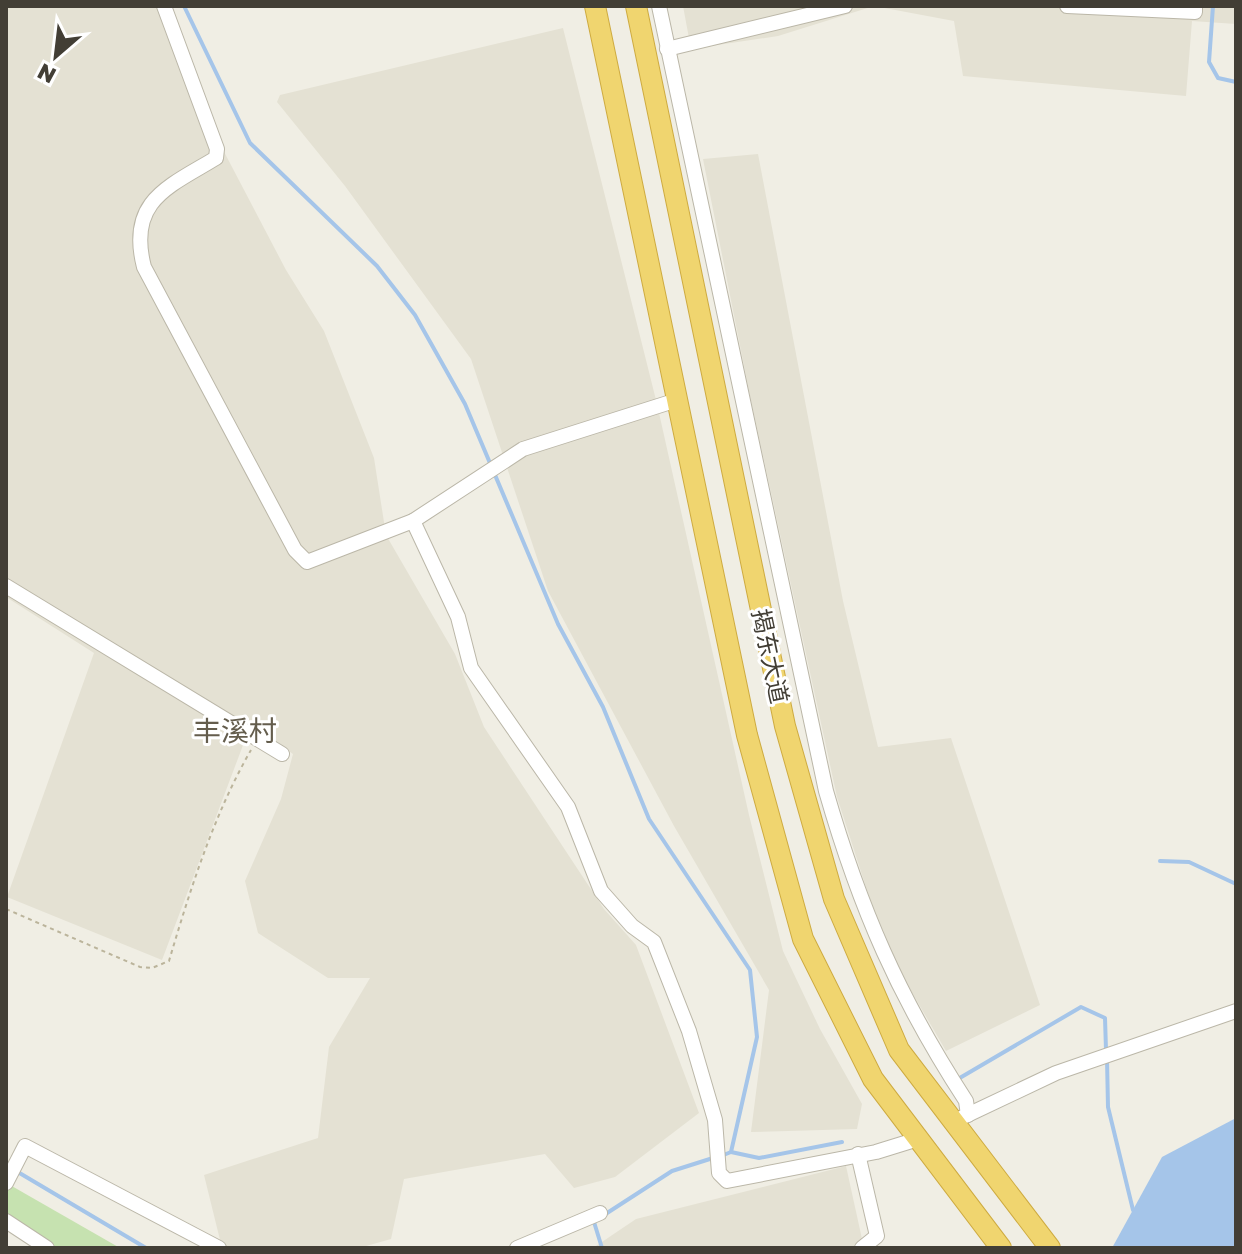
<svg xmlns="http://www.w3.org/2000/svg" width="1242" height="1254" viewBox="0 0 1242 1254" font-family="'Golos Text','Noto Sans SC',sans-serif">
  <rect width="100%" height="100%" fill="#f0eee4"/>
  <g fill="#e4e1d3">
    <path d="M6,6H156L221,146L286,270L324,331L374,458L386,535L455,654L484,727L604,909L636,945L699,1113L615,1177L574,1188L545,1154L404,1179L391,1239L359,1248H222L204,1175L318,1138L329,1047L370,978H328L258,933L245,881L281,799L293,754L251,724L162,960L7,897L94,653L6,597Z"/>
    <path d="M683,6H1236V24L1192,21L1186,96L963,76L954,21L874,6L778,36L691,49Z"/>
    <path d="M563,28L657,404L749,815L783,951L820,1029L862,1104L857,1129L751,1132L769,990L674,826L548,591L471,359L345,186L277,102L280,95Z"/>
    <path d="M758,154L843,601L878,747L951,738L1040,1005L946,1051L903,977L872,906L837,797L749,391L703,159Z"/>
    <path d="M846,1166L864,1248H593L636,1219Z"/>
  </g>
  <path fill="#c6e2b0" d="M10,1185L120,1248H56L6,1216V1192Z"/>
  <path fill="#a5c5e9" d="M1236,1118V1248H1112L1162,1157Z"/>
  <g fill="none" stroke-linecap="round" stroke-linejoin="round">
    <g stroke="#a5c5e9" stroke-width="4">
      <path d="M184,6L250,143L377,266L415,315L465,404L558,624L603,707L649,819L750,970L757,1037L731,1152L721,1156"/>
      <path d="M1213,6L1209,62L1218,78L1236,82"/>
      <path d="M1160,861L1189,862L1236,884"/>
      <path d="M1107,1059L1108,1107L1133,1210"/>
      <path d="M958,1079L1081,1007L1105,1018L1106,1050"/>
      <path d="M731,1152L759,1158L842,1142"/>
      <path d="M6,1165L146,1248"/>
      <path d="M604,1215L672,1171L713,1158"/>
      <path d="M594,1222L602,1248"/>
    </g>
    <g stroke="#bbb7a8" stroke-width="16">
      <g id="minor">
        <path d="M164,6L217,149L216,158C168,187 127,201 144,267L295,550L307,562L413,521"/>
        <path d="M659,6L826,791C860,909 899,998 966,1101L968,1115"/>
        <path d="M1067,6L1195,12V6"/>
        <path d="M667,49L845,6"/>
        <path d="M677,400L523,449L413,521L458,617L471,668L568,807L601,891L632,926L654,942L689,1031L715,1120L719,1173L727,1181L876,1152L918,1139"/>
        <path d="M6,586L282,754"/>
        <path d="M961,1118L1056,1073L1236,1011"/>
        <path d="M858,1154L877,1236L862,1248"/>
        <path d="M6,1183L25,1146L219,1248"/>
        <path d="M6,1221L47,1248"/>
        <path d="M517,1248L600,1213"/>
      </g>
    </g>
    <g stroke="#ceab41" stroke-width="22">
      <g id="highway">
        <path d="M595,6L747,735L803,939L873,1079L1001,1248"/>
        <path d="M636,6L785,726L834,899L899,1050L1050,1248"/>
      </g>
    </g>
    <path stroke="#bbb49b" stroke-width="2" stroke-dasharray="4 4" stroke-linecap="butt" d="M6,909L140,967L152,968L169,961C190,890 214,814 251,750"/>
    <use href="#minor" stroke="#fff" stroke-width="14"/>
    <use href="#highway" stroke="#f0d56f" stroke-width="20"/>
  </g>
  <g text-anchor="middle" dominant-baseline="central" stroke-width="6" stroke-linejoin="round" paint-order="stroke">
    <g font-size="24" fill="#423e35" stroke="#fff">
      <text transform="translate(771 656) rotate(78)">揭东大道</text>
    </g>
    <g font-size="28" fill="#645d4d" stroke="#fff">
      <text x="235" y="730">丰溪村</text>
    </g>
  </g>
  <rect width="1242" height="1254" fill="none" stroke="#423e35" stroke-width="16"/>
  <g transform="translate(56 56) rotate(208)" stroke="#ffffff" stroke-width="6" paint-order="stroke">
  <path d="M0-6L14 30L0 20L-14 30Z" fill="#423e35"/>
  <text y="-12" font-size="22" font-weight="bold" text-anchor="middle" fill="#423e35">N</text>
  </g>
</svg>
